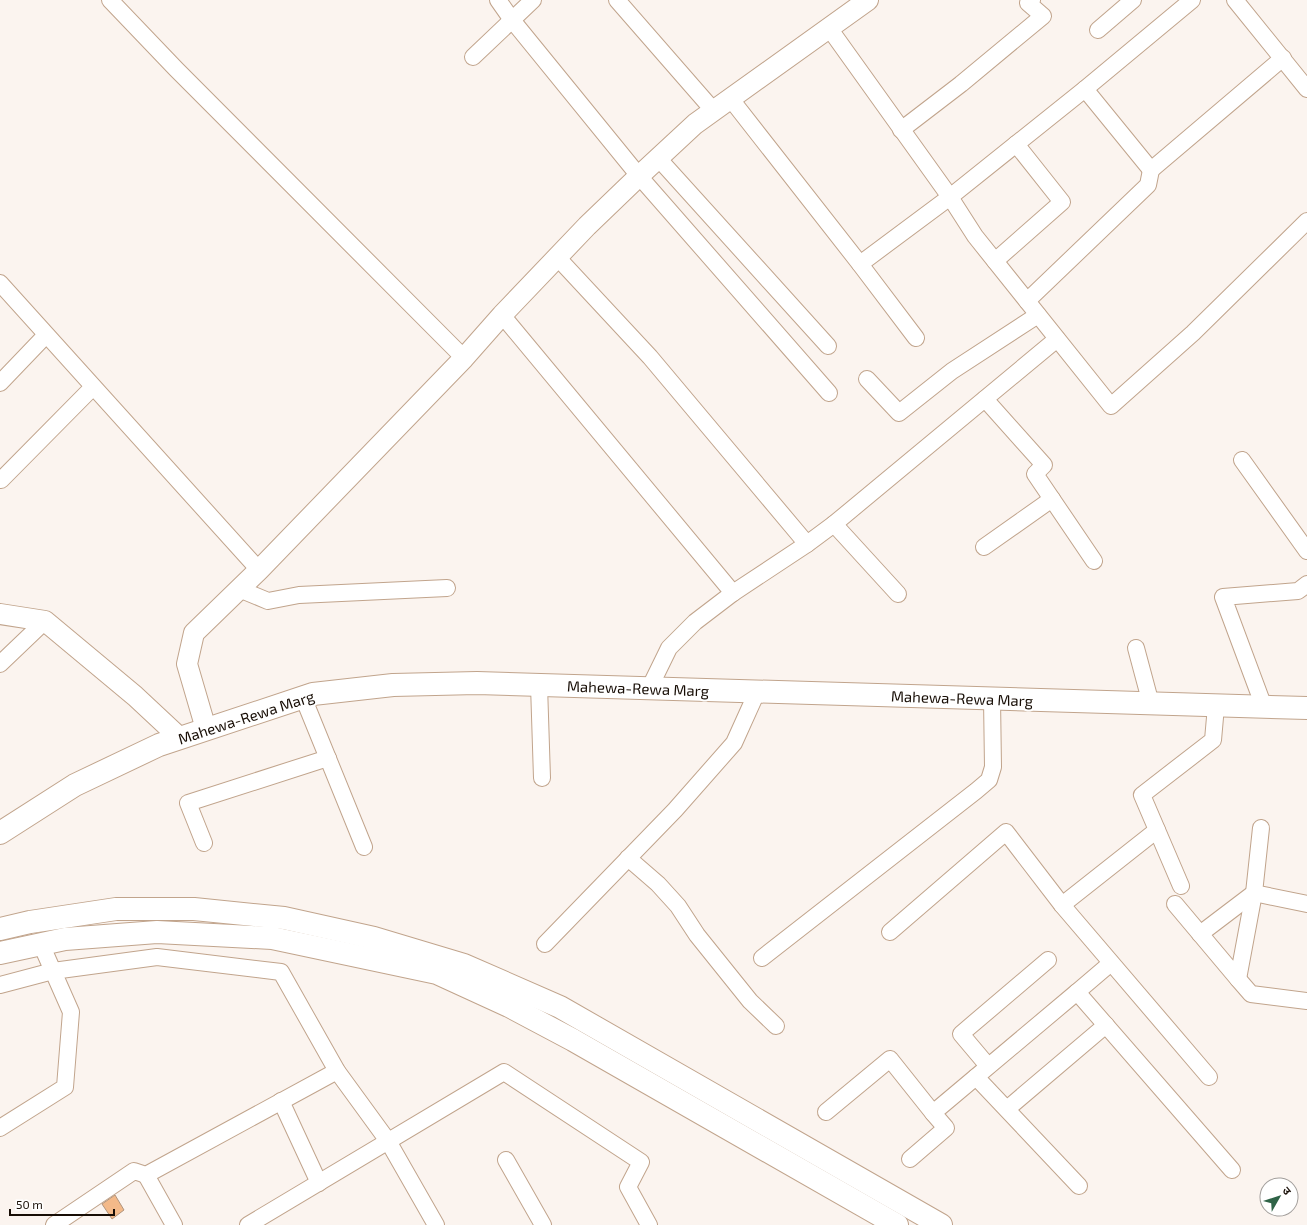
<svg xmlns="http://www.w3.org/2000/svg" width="1307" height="1225" viewBox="0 0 1307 1225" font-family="'Exo 2','Noto Sans Devanagari',sans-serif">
  <rect width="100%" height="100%" fill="#fbf4ef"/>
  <path fill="#f3b989" stroke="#b0947c" d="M115,1195L124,1210L112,1219L102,1204Z"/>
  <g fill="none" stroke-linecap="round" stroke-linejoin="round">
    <g stroke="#c1a48c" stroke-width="18">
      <g id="minor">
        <path d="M110,0L176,69L464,358"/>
        <path d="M498,0L512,20L639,176L829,393"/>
        <path d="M617,0L713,110"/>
        <path d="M1235,0L1307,89"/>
        <path d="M829,28L950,197L975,236L1111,406L1193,333L1307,221"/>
        <path d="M1098,30L1133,0"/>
        <path d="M473,57L533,0"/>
        <path d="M1085,89L1151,170L1283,58"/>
        <path d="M730,98L860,264L916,338"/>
        <path d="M901,130L961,84L1043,16L1028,3L1032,0"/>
        <path d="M658,158L828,346"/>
        <path d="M557,257L650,357L807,544L834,524L1057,339"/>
        <path d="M995,261L1062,202L1016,144"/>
        <path d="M860,264L950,197L1085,89L1192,0"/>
        <path d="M0,283L259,570"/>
        <path d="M1027,301L1148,185L1151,170"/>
        <path d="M502,315L733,593"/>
        <path d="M867,379L899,413L952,371L1038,315"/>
        <path d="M0,383L46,335"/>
        <path d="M985,399L1044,465L1035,474L1094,561"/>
        <path d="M1242,460L1307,551"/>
        <path d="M1,480L93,387"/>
        <path d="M834,524L898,594"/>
        <path d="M984,547L1052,499"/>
        <path d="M239,589L268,601L299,595L447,588"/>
        <path d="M1136,648L1151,704"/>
        <path d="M0,664L45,621"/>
        <path d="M539,685L542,778"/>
        <path d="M649,689L669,648L695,622L733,593L807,544"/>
        <path d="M303,697L364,847"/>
        <path d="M1264,707L1223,597L1298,591L1307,584"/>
        <path d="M204,843L188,803L328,758"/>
        <path d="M628,858L658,884L678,906L697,935L750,1001L776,1026"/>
        <path d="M1181,886L1142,795L1213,740L1216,706"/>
        <path d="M1175,904L1238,979L1254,893L1261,828"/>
        <path d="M1062,905L1157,830"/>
        <path d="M890,932L1006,832L1062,905L1209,1077"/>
        <path d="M1200,934L1254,893L1307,904"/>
        <path d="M545,944L675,810L734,743L757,692"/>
        <path d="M762,958L976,791L989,780L993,767L992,699"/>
        <path d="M1238,979L1251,994L1307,1001"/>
        <path d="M0,985L53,971L157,957L281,972L337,1071L388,1141L436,1225"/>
        <path d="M1077,992L1111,963"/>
        <path d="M988,1066L961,1034L1048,960"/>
        <path d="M976,1077L1079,1186"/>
        <path d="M281,1101L319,1183"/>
        <path d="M1007,1109L1106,1025"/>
        <path d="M826,1112L890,1059L933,1113"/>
        <path d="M0,1128L65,1087L71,1012L41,944"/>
        <path d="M910,1159L946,1128L933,1113L1077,992L1232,1170"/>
        <path d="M506,1160L543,1225"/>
        <path d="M146,1175L174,1225"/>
        <path d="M54,1225L134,1171L146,1175L337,1071"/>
        <path d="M248,1225L504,1072L641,1162L628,1187L649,1225"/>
      </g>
    </g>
    <g stroke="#c1a48c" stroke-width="22">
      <g id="tertiary">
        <path d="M0,614L45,621L135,696L180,738"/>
        <path d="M206,729L187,664L194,633L259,570L464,358L502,315L587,226L639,176L695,124L868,0"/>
      </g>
    </g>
    <g stroke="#c1a48c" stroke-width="24">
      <path id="secondary" d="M0,833L75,785L159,745L313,694L393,685L477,683L1307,708"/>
    </g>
    <g stroke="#c1a48c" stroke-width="24">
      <g id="trunk">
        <path d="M0,929L30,922L116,909H194L284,918L374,938L464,965L560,1007L941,1225"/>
        <path d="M0,953L65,939L157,932L272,938L437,973L509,1006L573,1040L897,1225"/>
      </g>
    </g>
    <use href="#minor" stroke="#fff" stroke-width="16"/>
    <use href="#tertiary" stroke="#fff" stroke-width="20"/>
    <use href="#secondary" stroke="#fff" stroke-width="22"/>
    <use href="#trunk" stroke="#fff" stroke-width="22"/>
  </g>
  <g text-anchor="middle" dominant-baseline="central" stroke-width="4" stroke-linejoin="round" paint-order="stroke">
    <g font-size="15" fill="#170d05" stroke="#fff">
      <text transform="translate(638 688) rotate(2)">Mahewa-Rewa Marg</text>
      <text transform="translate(962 698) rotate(2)">Mahewa-Rewa Marg</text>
      <text transform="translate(246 717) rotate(-18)">Mahewa-Rewa Marg</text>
    </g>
  </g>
  <g transform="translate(1279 1197) rotate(51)"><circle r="19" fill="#ffffff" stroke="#a29e9b"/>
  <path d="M0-3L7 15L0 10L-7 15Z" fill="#2f6347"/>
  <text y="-6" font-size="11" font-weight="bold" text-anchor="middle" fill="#170d05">उ</text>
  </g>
  <path d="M10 1209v6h104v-6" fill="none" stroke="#170d05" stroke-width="2"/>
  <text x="16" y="1209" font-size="12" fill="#170d05" stroke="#ffffff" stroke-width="3" paint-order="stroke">50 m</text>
</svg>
